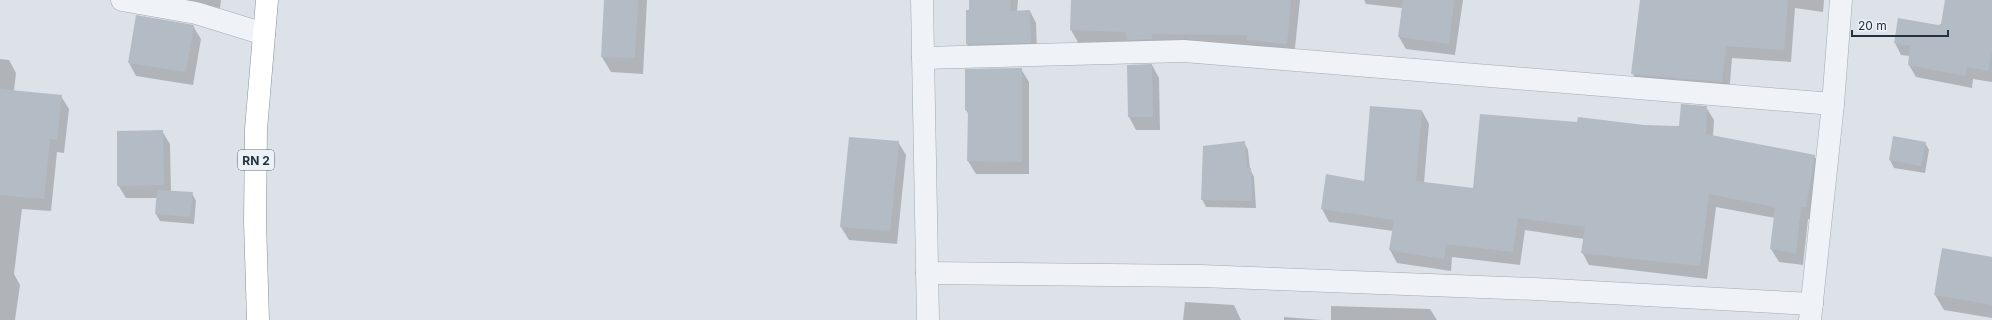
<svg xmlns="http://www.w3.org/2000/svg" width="1992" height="320" viewBox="0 0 1992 320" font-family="Inter,sans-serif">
  <rect width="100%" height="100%" fill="#dce2e8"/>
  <g fill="#0003">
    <path d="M187,0H221L220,8L189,4Z"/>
    <path d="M605,0H647L643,74L611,72L602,57Z"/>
    <path d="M970,0H1018L1017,12L1030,11L1036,23L1037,54L973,56L967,44V11H970Z"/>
    <path d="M1072,0H1300L1294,57L1079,44L1071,30Z"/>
    <path d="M1364,0H1463L1455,55L1406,49L1399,37L1402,8L1366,4Z"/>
    <path d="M1641,0H1824L1823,12L1795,8L1791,62L1732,58L1729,95L1640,87L1633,74Z"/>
    <path d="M1946,0H1992V82L1973,79L1972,88L1916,77L1909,65L1910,56L1901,55L1895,43L1942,24Z"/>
    <path d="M193,26L201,39L193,85L136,76L129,63Z"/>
    <path d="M0,59L9,60L16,73L14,91L61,96L69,109L64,153L57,152L51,211L22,209L14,274L20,285L15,320H0Z"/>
    <path d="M1152,65L1159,78L1160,130H1136L1129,117Z"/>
    <path d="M1021,69L1029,82V174H976L968,161L969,115L966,110V70Z"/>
    <path d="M1706,107L1714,120L1713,136L1814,156L1822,169L1813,220L1808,219L1803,265L1779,262L1771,249L1775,218L1716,207L1707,279L1589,265L1582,252L1584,239L1525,230L1520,265L1452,257L1451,271L1397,263L1390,250L1393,231L1329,222L1322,209L1365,182L1422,111L1429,124L1424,183L1474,189L1578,123L1680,128Z"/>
    <path d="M162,131L170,144L171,192L192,193L196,201L194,224L160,221L156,214L158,198H126L118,185Z"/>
    <path d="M898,142L906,155L897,244L849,240L841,227Z"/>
    <path d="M1244,142L1248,150L1250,169L1254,177L1256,208L1206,207L1202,199Z"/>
    <path d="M1925,143L1929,150L1925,173L1894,168L1890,160Z"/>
    <path d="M1992,258V318L1944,310L1935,295Z"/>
    <path d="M1185,302L1234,305L1241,320H1183Z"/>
    <path d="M1331,306L1430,309L1437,320H1331Z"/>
    <path d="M1284,317L1323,320H1284Z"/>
  </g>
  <g fill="#b3bcc5">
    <path d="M604,0H638L635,58L601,57Z"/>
    <path d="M969,0H1011L1010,11L1030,10L1031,43L966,44V10H969Z"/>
    <path d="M1071,0H1291L1287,44L1247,40V35L1152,34V39L1127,40L1126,32L1070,30Z"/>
    <path d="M1403,0H1454L1449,44L1398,37Z"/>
    <path d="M1640,0H1788L1784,50L1726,46L1722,82L1631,74Z"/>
    <path d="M1945,0H1992V51L1988,71L1967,67L1965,76L1908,65L1910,46L1894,43L1898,18L1938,25L1941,24Z"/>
    <path d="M136,15L194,25L186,72L128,63Z"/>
    <path d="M1152,64L1153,117H1128L1127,65Z"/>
    <path d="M1022,68V162L967,161L968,110H965V69Z"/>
    <path d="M0,89L62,95L57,140L50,139L44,199L0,195Z"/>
    <path d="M1681,104L1707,106L1706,134L1815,155L1806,207H1801L1796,253L1770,249L1775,207L1709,194L1700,266L1581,253L1585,227L1518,218L1513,252L1446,244L1444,259L1389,250L1394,220L1321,209L1326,174L1364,181L1370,106L1422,110L1416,181L1473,188L1480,114L1577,122L1578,117L1644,125L1679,126Z"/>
    <path d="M163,130L164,185L117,186V131Z"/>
    <path d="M1893,136L1926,142L1921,166L1889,160Z"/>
    <path d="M849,137L899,141L890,231L840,227Z"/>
    <path d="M1245,141L1247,168H1251L1252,201L1201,200L1203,146Z"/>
    <path d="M157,190L193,192L190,217L155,214Z"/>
    <path d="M1942,248L1992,257V305L1934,295Z"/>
  </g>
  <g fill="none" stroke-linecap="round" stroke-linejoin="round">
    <g stroke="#a1aab2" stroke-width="23">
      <g id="street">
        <path d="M122,0L196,13L264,34"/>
        <path d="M922,0L928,320"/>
        <path d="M923,58L1184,51L1833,104"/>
        <path d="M927,273L1201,276L1535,289L1812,304"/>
        <path d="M1810,320L1833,104L1841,0"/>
      </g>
    </g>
    <g stroke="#8292a0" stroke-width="23">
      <path id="highway" d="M258,320L255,221L256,129L267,0"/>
    </g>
    <use href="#street" stroke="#eff2f6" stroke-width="22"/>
    <use href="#highway" stroke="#fff" stroke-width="22"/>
  </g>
  <g text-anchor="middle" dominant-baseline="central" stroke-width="4" stroke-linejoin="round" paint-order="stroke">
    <rect fill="#ecf1f6" stroke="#606b77" stroke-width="1" x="238" y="150" width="36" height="20" rx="3"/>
    <g font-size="12" font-weight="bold" fill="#243240">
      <text x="256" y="160">RN 2</text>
    </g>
  </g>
  <path d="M1852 30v6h96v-6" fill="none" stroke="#243240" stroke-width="2"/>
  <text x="1858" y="30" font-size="12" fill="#243240" stroke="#ecf1f6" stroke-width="3" paint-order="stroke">20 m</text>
</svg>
